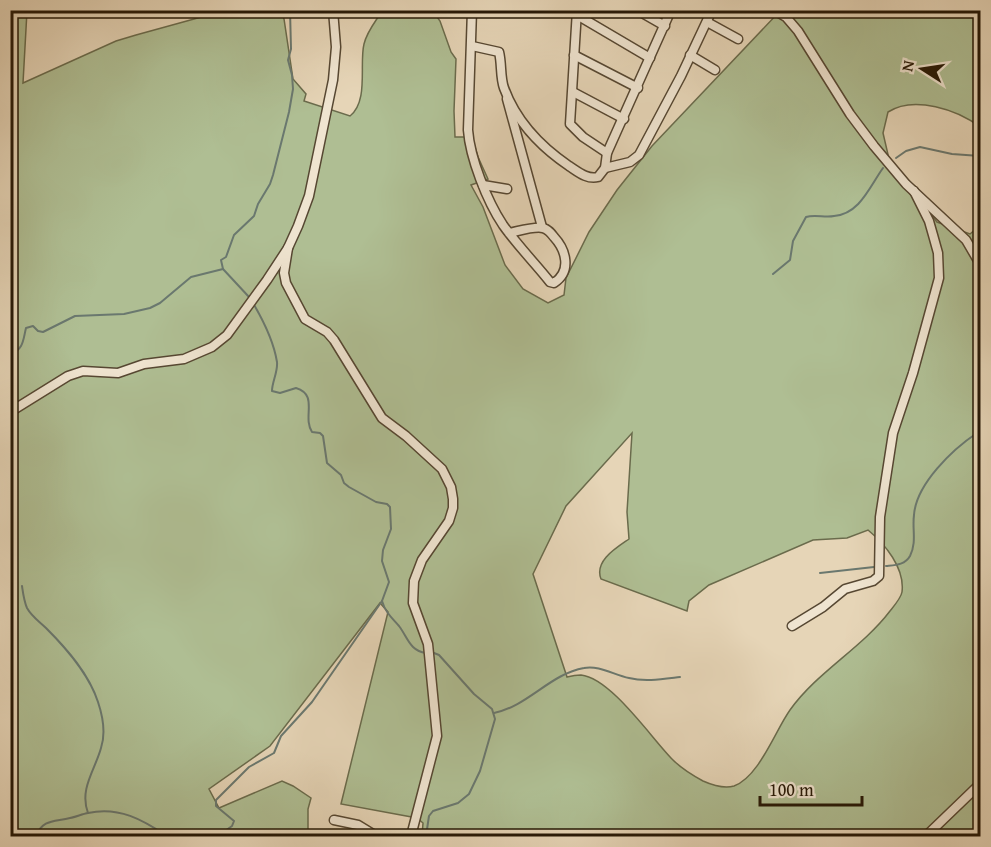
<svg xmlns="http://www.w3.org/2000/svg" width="991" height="847" viewBox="0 0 991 847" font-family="'Gentium Book Plus',serif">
  <rect width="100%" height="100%" fill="#e6d5b7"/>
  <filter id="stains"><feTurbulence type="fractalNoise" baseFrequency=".00333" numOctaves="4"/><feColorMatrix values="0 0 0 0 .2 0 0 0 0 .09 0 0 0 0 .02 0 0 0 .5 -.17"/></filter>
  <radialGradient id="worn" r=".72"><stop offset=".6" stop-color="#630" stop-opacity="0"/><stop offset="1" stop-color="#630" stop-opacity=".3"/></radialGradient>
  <path fill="#afbe93" stroke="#6a6b4c" stroke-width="1.5" fill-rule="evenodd" d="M17,11H27L23,83L116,41L136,35L223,11H281L284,19L293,79L306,94L304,101L350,116C369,101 359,64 364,44C367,31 376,21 382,11H433L440,21L451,52L456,59L454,111L455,137H472L478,157L488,179L471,185L483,207L505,265L523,289L548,303L564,295L566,278L589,232L617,190L652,146L780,11H980V127C958,110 914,95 888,112L883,133L889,159L937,222L970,234L977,228L980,219V836H422L423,823L417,818L341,804L388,612L380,603L270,746L209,789L219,808L282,781L293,786L311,798L308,809V836H11L10,13ZM632,433L627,512L629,539C616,548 594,561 601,579L687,611L689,601L709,585L813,540L847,538L868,530C885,544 905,568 902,592C901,598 894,606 890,611C862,648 817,672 790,710C775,731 759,777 734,786C724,789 712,785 703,781C692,775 682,769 673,760C652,739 611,678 581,675C577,675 571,676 567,677L533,574L566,506Z"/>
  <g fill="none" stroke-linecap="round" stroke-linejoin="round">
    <g stroke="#6a786f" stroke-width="2">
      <path d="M896,158L906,151L920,147L952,154L980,156"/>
      <path d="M773,274L790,260L793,241L806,217C815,214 825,218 834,216C860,214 870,186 883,168"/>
      <path d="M249,297L223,269L221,260L226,257L234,235L254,216L258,204L270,184L273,175L289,112L293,89L292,75L288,60L291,49L290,10"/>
      <path d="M10,355C24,349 23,340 26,328L33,326L38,331L43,332L75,316L124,314L150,308L160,303L191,277L223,269"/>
      <path d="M886,566C895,565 905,565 910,556C917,542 912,529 914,515C916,484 953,449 977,433"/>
      <path d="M820,573L874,567"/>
      <path d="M22,586C23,593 24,601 27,608C32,617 39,621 46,628C67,649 89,674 98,702C103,717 106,733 101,748C95,770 79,789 88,813"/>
      <path d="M382,601C385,612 392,618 399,626C408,638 410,651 426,653"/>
      <path d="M494,713C528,706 550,674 584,668C599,665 614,675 629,678C645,682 663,679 680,677"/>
      <path d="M36,836C43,819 54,822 70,818C76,817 82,814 88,813C119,806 143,820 167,836"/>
      <path d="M183,836L185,833L194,836"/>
      <path d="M218,836L232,826L234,821L216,806V800L249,767L274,753L281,736L312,702L382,601L389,582L382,561L383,550L391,529L390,507L387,504L376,502L349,487L344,483L341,475L327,463L323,436L320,433L312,432C302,417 319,395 296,388L280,393L272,391C272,382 278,372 277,362C274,343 263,320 253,303"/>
      <path d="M426,836L429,816L433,811L458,803L469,794L480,771L495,719L492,709L474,694L439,655L434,653"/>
    </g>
    <g stroke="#564732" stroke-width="11">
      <g id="street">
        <path d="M472,10L468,130C470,158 487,201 503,225C517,245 535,263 550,282L554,283C572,271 566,250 554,237C551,233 548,229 543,228C534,226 519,231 509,233"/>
        <path d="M577,10L570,124L583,137L607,153"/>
        <path d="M637,10L665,26"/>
        <path d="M671,10L607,153L605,168L630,162L639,155L681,76L712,10"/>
        <path d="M774,10L786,17L798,31L850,114L874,146L906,184L966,240L980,264"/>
        <path d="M577,15L650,58"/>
        <path d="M707,22L738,39"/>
        <path d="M472,46L499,52C502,64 500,77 504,88C516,121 541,147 569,166C577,171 587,180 598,177L605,168"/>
        <path d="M574,55L638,88"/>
        <path d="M690,55L715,70"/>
        <path d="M573,92L624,119"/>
        <path d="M507,99L542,227"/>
        <path d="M483,185L507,189"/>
        <path d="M288,248L284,273L286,283L305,319L327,332L334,340L382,418L406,436L442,469L451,487L453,499V508L449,521L422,560L414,581L413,603L428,644L437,736L411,836"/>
        <path d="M10,412L68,376L83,371L118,373L144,364L184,359L212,347L227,335L267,280L288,248L298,226L309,196L333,80L336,47L333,10"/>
        <path d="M792,626L823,607L845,589L873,581L879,576L880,517L893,433L913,373L939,278L938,253L933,235L929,221L914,191"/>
        <path d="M334,820L358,825L376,836"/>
        <path d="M926,836L980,784"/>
      </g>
    </g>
    <use href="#street" stroke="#efe4d0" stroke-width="8"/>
  </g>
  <rect width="991" height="847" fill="none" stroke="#e6d5b7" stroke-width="36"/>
  <rect x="12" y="12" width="967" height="823" fill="none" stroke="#261806" stroke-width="3"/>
  <rect x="18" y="18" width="955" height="811" fill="none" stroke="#261806" stroke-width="1.5"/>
  <g transform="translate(922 69) rotate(282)" stroke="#efe4d0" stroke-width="4.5" paint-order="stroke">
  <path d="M0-4.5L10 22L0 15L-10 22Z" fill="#261806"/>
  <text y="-9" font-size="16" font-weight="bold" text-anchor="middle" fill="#261806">N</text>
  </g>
  <path d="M760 796v9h102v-9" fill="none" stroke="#261806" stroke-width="3"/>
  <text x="769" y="796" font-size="18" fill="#261806" stroke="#efe4d0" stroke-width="4.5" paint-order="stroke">100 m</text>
  <rect width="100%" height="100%" filter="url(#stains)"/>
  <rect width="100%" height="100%" fill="url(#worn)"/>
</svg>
